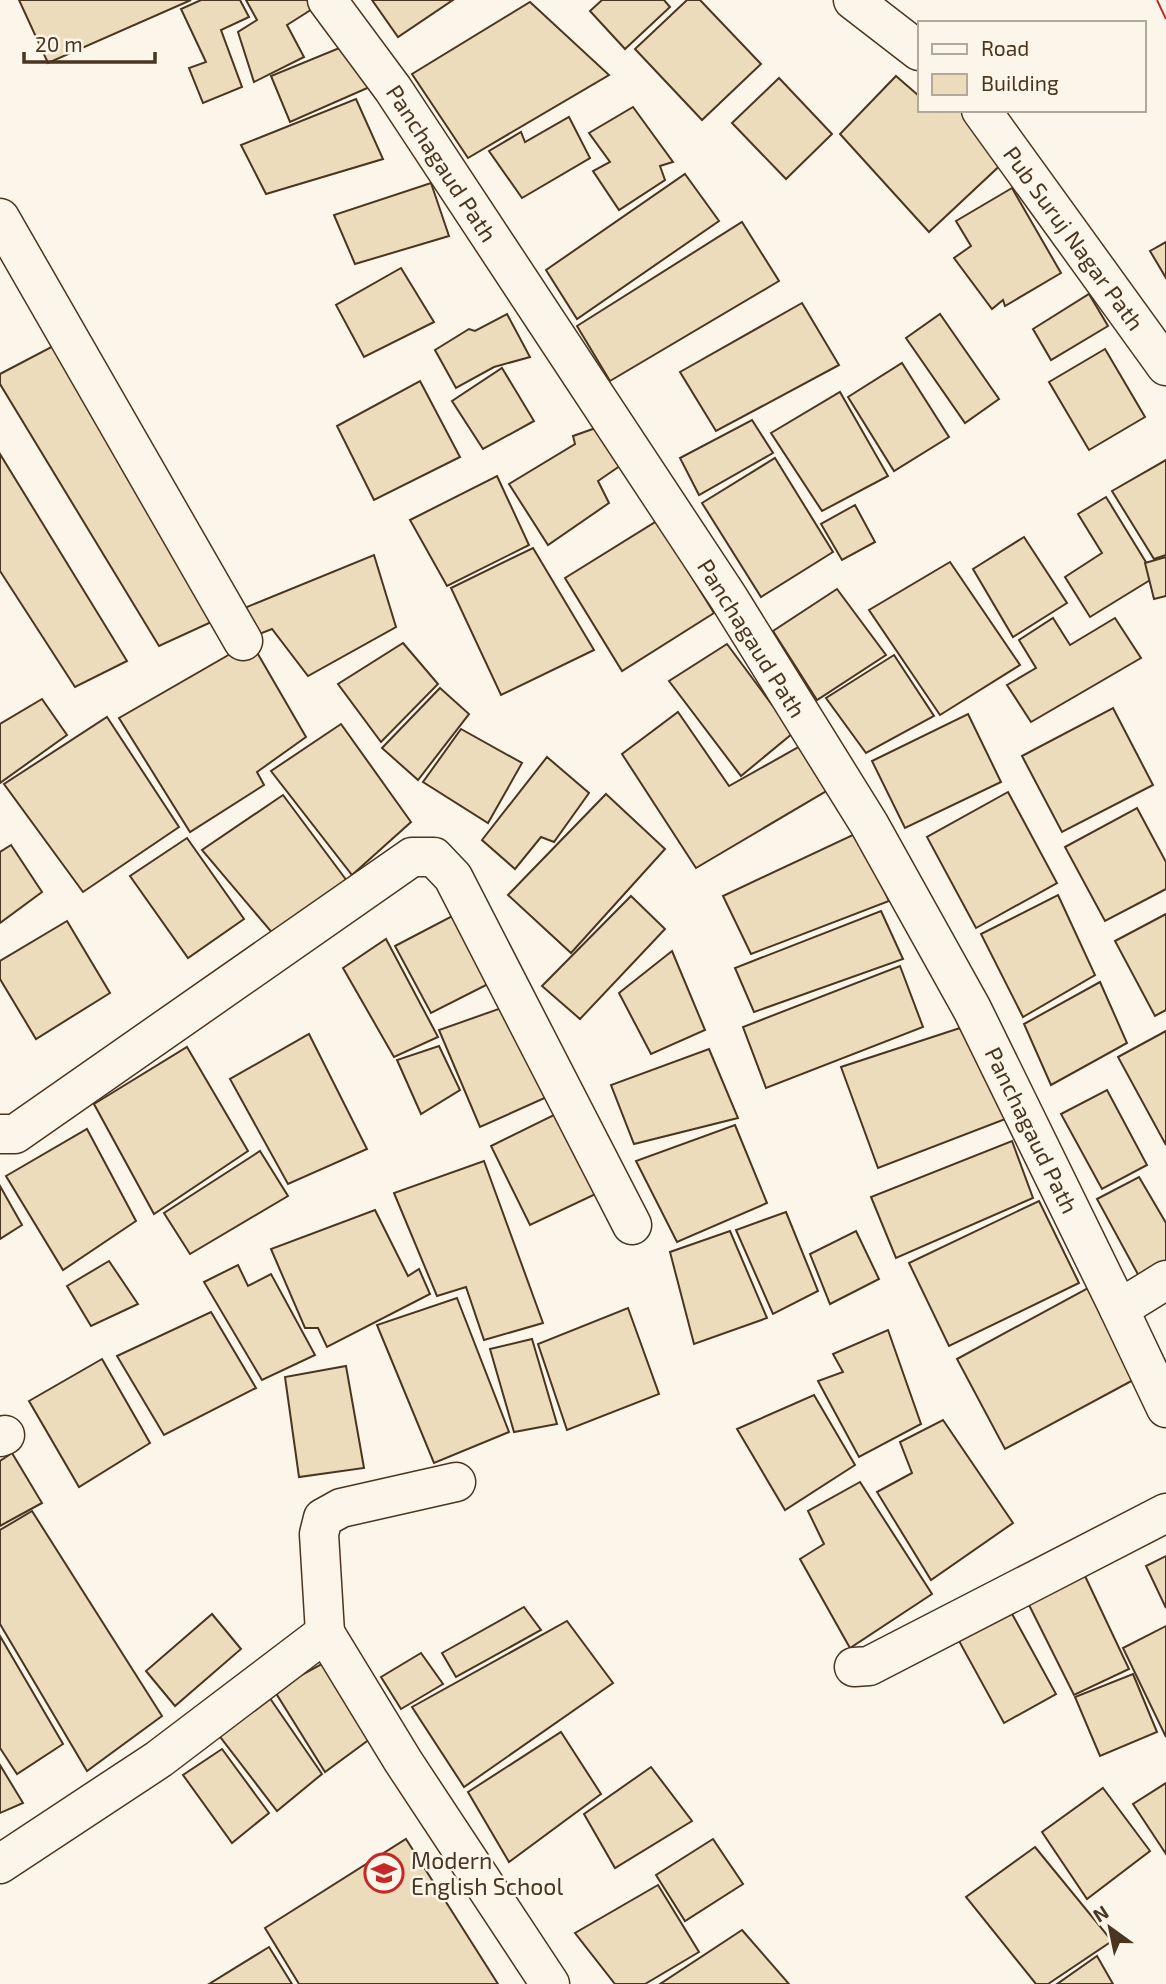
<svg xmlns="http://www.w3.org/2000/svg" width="1166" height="1984" viewBox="0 0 1166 1984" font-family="'Exo 2',sans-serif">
  <rect width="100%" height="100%" fill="#fbf6e9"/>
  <g fill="#ecdcbc" stroke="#4a3520" stroke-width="2">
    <path d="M19,0H191L48,63Z"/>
    <path d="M201,0H240L249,17L221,30L242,87L203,103L189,68L206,62L181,9Z"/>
    <path d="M246,0H314L317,6L287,25L304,57L254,82L238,32L257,20Z"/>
    <path d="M372,0H453L398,37Z"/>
    <path d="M602,0H664L670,7L625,49L590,11Z"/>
    <path d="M687,0H700L761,64L702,120L635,49Z"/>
    <path d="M530,2L609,75L468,158L412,74Z"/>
    <path d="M354,42L381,82L290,122L271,76Z"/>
    <path d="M896,76L919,96V110H936L938,112L941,110H976L1008,158L929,232L840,134Z"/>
    <path d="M779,78L832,134L786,179L732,123Z"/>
    <path d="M356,99L383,159L266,194L241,145Z"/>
    <path d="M633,107L673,162L660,166L665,180L619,210L593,171L610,162L589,133Z"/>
    <path d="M569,117L590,158L522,198L489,151L521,132L525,142Z"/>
    <path d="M685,174L719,221L577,319L546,270Z"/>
    <path d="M431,183L449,236L355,264L334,215Z"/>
    <path d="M1012,188L1061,273L1005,306L1003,300L992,309L954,258L971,246L956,221Z"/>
    <path d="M742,222L779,281L610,381L577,326Z"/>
    <path d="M1166,242V278L1150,251Z"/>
    <path d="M401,268L434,322L364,357L336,305Z"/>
    <path d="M1089,294L1108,326L1051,360L1033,329Z"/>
    <path d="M802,303L839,365L716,431L680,372Z"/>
    <path d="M507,314L530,357L494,367L456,388L435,350L469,329L475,331Z"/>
    <path d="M940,314L999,399L965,423L906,338Z"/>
    <path d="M57,344L220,618L159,646L0,384V374Z"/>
    <path d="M1105,349L1145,417L1089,450L1049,382Z"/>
    <path d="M902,363L949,437L894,471L848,397Z"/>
    <path d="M502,368L534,421L483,449L452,401Z"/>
    <path d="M420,381L460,457L374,500L337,426Z"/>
    <path d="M840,392L888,476L822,511L771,433Z"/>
    <path d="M752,420L773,453L699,495L680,458Z"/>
    <path d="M607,424L630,459L598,481L609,503L548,545L509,484L575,444L573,436Z"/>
    <path d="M0,454L127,661L75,687L0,571Z"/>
    <path d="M775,458L833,552L761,597L702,503Z"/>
    <path d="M1166,460V555L1154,559L1112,491Z"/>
    <path d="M497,476L529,545L447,586L410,520Z"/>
    <path d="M1106,497L1155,577L1090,617L1065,577L1102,553L1078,514Z"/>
    <path d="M855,505L875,542L842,560L821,524Z"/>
    <path d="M657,521L714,613L622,671L565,578Z"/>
    <path d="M1024,537L1067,603L1013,637L973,569Z"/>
    <path d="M533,548L594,650L501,695L451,588Z"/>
    <path d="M374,555L396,627L308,676L272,629L254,636L242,609Z"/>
    <path d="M1166,557V596L1154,599L1145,563Z"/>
    <path d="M950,562L1020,665L940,715L869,610Z"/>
    <path d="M837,589L886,655L817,700L773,631Z"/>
    <path d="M1053,618L1070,645L1115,618L1141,658L1031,722L1007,685L1036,668L1019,640Z"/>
    <path d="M251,642L306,737L257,772L264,785L190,832L119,718Z"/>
    <path d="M403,643L438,684L381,742L338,684Z"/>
    <path d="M727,644L793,733L741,776L669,681Z"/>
    <path d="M894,655L934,716L866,753L826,698Z"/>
    <path d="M440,688L469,714L418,780L382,748Z"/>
    <path d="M42,699L67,735L0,783V724Z"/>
    <path d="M1113,708L1153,785L1062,832L1022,756Z"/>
    <path d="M678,712L729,786L804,744L828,790L696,868L622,754Z"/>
    <path d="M968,714L1001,782L905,828L872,761Z"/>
    <path d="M107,717L179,827L83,892L4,784Z"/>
    <path d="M341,724L411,822L352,875L271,771Z"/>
    <path d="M461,729L522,763L488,823L423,782Z"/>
    <path d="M547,757L589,793L554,842L541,837L515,869L482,840Z"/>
    <path d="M1008,792L1057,883L976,928L927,837Z"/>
    <path d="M606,794L665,849L571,953L508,895Z"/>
    <path d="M283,795L347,881L274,935L202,850Z"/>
    <path d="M1137,808L1166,862V889L1105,921L1065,847Z"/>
    <path d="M857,833L889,901L751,954L723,896Z"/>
    <path d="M187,838L244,919L188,958L130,876Z"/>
    <path d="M11,845L42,892L0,923V852Z"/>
    <path d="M1058,895L1095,975L1023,1017L981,934Z"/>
    <path d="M631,896L665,929L580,1019L542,986Z"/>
    <path d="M881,911L903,959L754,1012L735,968Z"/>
    <path d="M458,913L496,980L431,1013L395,946Z"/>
    <path d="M1166,914V1010L1155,1016L1115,941Z"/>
    <path d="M67,921L110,993L36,1039L0,979V961Z"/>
    <path d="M386,939L438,1037L394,1057L343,968Z"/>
    <path d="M672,951L705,1030L651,1054L619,993Z"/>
    <path d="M900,966L923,1027L766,1088L743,1027Z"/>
    <path d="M1100,982L1127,1043L1051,1085L1024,1024Z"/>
    <path d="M513,1004L558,1092L480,1127L439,1030Z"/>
    <path d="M960,1028L1008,1118L878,1168L841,1067Z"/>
    <path d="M1166,1031V1145L1118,1057Z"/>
    <path d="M309,1034L367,1149L288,1184L230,1079Z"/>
    <path d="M439,1046L460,1090L421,1114L397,1060Z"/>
    <path d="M187,1047L248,1151L154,1214L94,1104Z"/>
    <path d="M709,1049L738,1118L634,1144L611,1085Z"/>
    <path d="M1107,1090L1147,1165L1102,1189L1061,1114Z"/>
    <path d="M564,1110L602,1191L530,1225L491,1146Z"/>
    <path d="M735,1125L767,1203L677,1242L636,1161Z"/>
    <path d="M87,1129L136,1221L63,1270L6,1176Z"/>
    <path d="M1012,1141L1033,1198L896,1258L871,1197Z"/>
    <path d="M260,1151L288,1196L190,1254L164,1213Z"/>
    <path d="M484,1161L543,1323L484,1340L466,1287L437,1296L394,1193Z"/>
    <path d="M1139,1177L1166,1223V1263L1140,1278L1097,1199Z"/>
    <path d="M0,1186L22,1225L0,1239Z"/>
    <path d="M1039,1201L1079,1283L949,1346L909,1263Z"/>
    <path d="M375,1210L408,1276L419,1269L430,1294L327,1347L318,1328H305L271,1249Z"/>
    <path d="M786,1212L818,1291L773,1314L736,1230Z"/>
    <path d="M730,1231L767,1318L694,1344L670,1252Z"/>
    <path d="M856,1231L879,1279L830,1304L810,1254Z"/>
    <path d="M109,1261L138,1304L91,1326L67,1286Z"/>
    <path d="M238,1265L248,1286L271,1274L315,1355L262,1380L204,1282Z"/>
    <path d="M1088,1288L1137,1378L1005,1449L957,1359Z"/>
    <path d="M457,1298L509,1432L434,1463L377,1325Z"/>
    <path d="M628,1308L659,1394L567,1430L538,1344Z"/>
    <path d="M211,1312L256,1388L164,1435L117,1356Z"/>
    <path d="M888,1330L921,1424L859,1457L818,1381L843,1372L833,1354Z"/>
    <path d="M532,1339L557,1424L514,1432L490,1349Z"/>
    <path d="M102,1359L150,1443L79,1487L29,1401Z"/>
    <path d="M346,1366L364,1468L299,1477L285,1377Z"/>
    <path d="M814,1395L855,1465L785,1510L737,1429Z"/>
    <path d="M943,1420L1013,1523L931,1580L877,1492L912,1473L900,1442Z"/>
    <path d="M12,1453L42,1503L0,1526V1461Z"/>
    <path d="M860,1482L932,1594L850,1648L800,1559L824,1544L808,1511Z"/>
    <path d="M32,1511L162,1716L87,1771L0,1624V1530Z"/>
    <path d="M1166,1556V1608L1146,1566Z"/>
    <path d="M1085,1576L1129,1669L1074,1695L1027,1601Z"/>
    <path d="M524,1607L541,1630L456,1677L442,1653Z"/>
    <path d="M1011,1612L1056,1694L1004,1723L959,1641Z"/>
    <path d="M212,1614L241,1649L175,1706L146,1671Z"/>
    <path d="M567,1621L613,1683L464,1787L412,1707Z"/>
    <path d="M1166,1626V1737L1123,1648Z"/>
    <path d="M0,1636L63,1744L17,1774L0,1748Z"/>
    <path d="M421,1653L443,1684L401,1709L381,1677Z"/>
    <path d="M329,1660L374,1736L325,1772L274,1690Z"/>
    <path d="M1133,1674L1157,1732L1100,1756L1075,1697Z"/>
    <path d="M265,1691L322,1774L277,1811L218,1734Z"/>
    <path d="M561,1732L601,1794L509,1862L468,1792Z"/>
    <path d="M222,1749L269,1813L232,1843L183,1775Z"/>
    <path d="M0,1765L23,1803L0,1813Z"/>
    <path d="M651,1767L692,1821L615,1868L584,1814Z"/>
    <path d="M1166,1783V1854L1133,1804Z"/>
    <path d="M1103,1788L1150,1851L1087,1899L1042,1832Z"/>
    <path d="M406,1839L498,1984H299L265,1928Z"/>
    <path d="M713,1839L743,1884L685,1921L656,1875Z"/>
    <path d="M1035,1847L1112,1941L1048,1984H1036L966,1897Z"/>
    <path d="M658,1885L699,1952L645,1984H615L575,1933Z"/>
    <path d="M742,1930L789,1984H660Z"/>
    <path d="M269,1947L292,1984H209Z"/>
    <path d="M1097,1956L1113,1984H1057Z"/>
  </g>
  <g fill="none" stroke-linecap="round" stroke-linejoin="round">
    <g stroke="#4a3520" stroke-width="41">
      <g id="minor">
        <path d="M327,0L393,89L728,597L869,824L972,1009L1119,1309L1166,1280"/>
        <path d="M853,0L919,51"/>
        <path d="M981,110L1166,366"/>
        <path d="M0,218L243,641"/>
        <path d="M0,1134H15L412,857H434L453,877L632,1225"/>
        <path d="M1119,1309L1166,1408"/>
        <path d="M0,1437L5,1435"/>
        <path d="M325,1633L319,1534L323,1518L341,1508L456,1482"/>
        <path d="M854,1667L869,1666L1166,1513"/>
        <path d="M0,1864L159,1759L325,1633L403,1761L550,1984"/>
      </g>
    </g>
    <use href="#minor" stroke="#fbf6e9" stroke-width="38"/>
    <path stroke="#c62828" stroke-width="2" stroke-dasharray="24 5 3.5 5" stroke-linecap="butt" d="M1157,0L1166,19"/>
  </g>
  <defs>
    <g id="school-ring" transform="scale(2.0125)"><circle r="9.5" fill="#fbf6e9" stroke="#c62828" stroke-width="1.5"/><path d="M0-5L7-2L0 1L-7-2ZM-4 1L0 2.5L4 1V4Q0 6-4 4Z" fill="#c62828"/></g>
  </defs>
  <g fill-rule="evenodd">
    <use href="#school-ring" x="384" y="1873"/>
  </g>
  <g text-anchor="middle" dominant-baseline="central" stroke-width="5" stroke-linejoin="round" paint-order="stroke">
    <g font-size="23" fill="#4a3520" stroke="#fbf6e9">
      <text transform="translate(442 163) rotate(57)">Panchagaud Path</text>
      <text transform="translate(1074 238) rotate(54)">Pub Suruj Nagar Path</text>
      <text transform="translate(752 638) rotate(58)">Panchagaud Path</text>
      <text transform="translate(1032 1130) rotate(64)">Panchagaud Path</text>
    </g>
    <g font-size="23" fill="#4a3520" stroke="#fbf6e9" text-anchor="start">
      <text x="411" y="1860">Modern<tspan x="411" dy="26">English School</tspan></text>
    </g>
  </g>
  <rect x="918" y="21" width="228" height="91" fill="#fbf6e9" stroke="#b4a999" stroke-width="2"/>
  <rect x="932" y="44" width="35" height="10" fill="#fbf6e9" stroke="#b4a999" stroke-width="2"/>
  <text x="981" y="56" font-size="21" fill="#4a3520">Road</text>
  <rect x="932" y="74" width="35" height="21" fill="#ecdcbc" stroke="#b4a999" stroke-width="2"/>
  <text x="981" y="91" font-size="21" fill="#4a3520">Building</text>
  <g transform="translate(1110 1928) rotate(327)" stroke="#fbf6e9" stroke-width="5" paint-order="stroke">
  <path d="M0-5L12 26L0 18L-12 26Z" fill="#4a3520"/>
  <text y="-10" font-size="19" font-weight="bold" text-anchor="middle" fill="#4a3520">N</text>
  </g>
  <path d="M24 52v10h131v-10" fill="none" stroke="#4a3520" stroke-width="3.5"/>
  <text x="35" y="52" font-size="21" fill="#4a3520" stroke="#fbf6e9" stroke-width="5" paint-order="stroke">20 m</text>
</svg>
